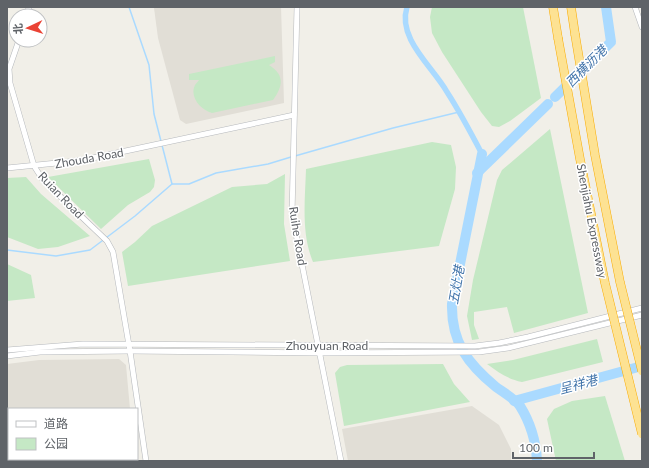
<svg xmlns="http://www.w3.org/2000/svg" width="649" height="468" viewBox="0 0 649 468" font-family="Lato,'Noto Sans SC',sans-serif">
  <rect width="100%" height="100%" fill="#f1efe8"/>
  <g fill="#e1ded6">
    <path d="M159,7H281L284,103L186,124L180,120L158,38L154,8Z"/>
    <path d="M119,359L126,365L130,409H9V459H36L25,461H7V364L39,360Z"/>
    <path d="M472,406L499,425L511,449V461H348L342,429Z"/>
  </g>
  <g fill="#c5e8c5">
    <path d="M432,7H523L541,98L510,121L499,127L492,126L481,112L442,52L432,33L430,17Z"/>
    <path d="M275,56V62L269,65C285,75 283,86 273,100L212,113C201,110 189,97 195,85C196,83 198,82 199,80H189V74Z"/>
    <path d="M550,129L588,313L514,333L507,307L474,312V325L479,339L472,340L467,316L473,280L497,180L502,170Z"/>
    <path d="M432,142L451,145L456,167L455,189L439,246L313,262C301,233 305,201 306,169Z"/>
    <path d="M149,159L155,180L154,187L150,192L128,205L101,229L48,177Z"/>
    <path d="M285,174L284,224L290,261L128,286L122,252L135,242L152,226L232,187L267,184Z"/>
    <path d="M26,177L41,194L90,236L58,247L38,249L7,237V178Z"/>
    <path d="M7,264L31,275L35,298L7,301Z"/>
    <path d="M597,339L603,362L522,382C508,379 499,373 487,364L513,360Z"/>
    <path d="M443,364L454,384L470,402L344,426L335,373L340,367L347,365Z"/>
    <path d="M605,396L625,461H556L547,419L554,409L572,401Z"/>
  </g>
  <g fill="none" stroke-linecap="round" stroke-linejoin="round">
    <g stroke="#aadaff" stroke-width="1.5">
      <path d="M129,7L149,65L154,114L172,184"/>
      <path d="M295,156L393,128L459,112"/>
      <path d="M7,250L56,256L90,250L135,216L172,184H189L216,173L268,164L291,157"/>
    </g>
    <g stroke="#aadaff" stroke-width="5.5">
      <path d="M407,7C397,39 433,67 447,92C460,112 471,133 482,154"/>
      <path d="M51,461L61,459"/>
    </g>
    <g stroke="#aadaff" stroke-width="10">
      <path d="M555,97L611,42L606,7"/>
      <path d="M482,154L452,304C451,342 468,364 496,387C503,392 515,399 520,406C530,422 536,442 537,461"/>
      <path d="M477,173L548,104"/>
      <path d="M514,401L642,366"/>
    </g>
    <g stroke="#b5b8bc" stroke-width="6">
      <g id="minor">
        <path d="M297,7L292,214L341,461"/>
        <path d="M635,7L642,27"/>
        <path d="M27,16L29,7"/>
        <path d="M19,40L9,69L10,83L34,166L43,180L107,241L113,252L130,351L146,461"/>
        <path d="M7,168L67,162L88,159L294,115"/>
        <path d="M7,350L83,344L475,346L499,343L528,337L642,308"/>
        <path d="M7,356L40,352L130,351L319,353L479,352L508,348L642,315"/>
      </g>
    </g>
    <g stroke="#f9ab00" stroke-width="9">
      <g id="highway">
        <path d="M553,7L558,38"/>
        <path d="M571,7L575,34"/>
      </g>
    </g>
    <use href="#minor" stroke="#fff" stroke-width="5"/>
    <use href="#highway" stroke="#fde293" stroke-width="8"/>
    <g stroke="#f9ab00" stroke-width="9" stroke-linecap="butt">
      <g id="highway-bridge">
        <path d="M575,34L595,155L620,282L642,371"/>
        <path d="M558,38L580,159L605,283L642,434"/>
      </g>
    </g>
    <use href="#highway-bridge" stroke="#fde293" stroke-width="8"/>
  </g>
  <g text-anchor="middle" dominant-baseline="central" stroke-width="3" stroke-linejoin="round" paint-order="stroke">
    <g font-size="12" fill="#5f6368" stroke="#fff">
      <text transform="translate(89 158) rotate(-10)">Zhouda Road</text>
      <text transform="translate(61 195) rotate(46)">Ruian Road</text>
      <text transform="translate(592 221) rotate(79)">Shenjiahu Expressway</text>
      <text transform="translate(298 236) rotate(81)">Ruihe Road</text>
      <text x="327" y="345">Zhouyuan Road</text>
    </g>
    <g font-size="13" font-style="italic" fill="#4174aa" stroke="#fff">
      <text transform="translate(586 66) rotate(-45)">西横沥港</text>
      <text transform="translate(456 285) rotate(-80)">五灶港</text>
      <text transform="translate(578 384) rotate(-15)">呈祥港</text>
    </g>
  </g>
  <rect width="649" height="468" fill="none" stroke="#5f6368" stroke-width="16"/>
  <rect x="8" y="408" width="130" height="52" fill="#ffffff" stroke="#bfc1c3"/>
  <rect x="16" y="421" width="20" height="6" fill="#ffffff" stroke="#bfc1c3"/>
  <text x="44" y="428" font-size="12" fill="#5f6368">道路</text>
  <rect x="16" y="438" width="20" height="12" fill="#c5e8c5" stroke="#bfc1c3"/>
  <text x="44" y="448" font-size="12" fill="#5f6368">公园</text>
  <g transform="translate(28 28) rotate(266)"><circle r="19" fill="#ffffff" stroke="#bfc1c3"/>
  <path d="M0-3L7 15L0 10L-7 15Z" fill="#ea4335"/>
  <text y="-6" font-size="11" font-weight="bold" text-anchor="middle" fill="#5f6368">北</text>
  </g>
  <path d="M513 452v6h81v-6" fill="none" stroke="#5f6368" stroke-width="2"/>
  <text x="519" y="452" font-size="12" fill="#5f6368" stroke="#ffffff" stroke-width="3" paint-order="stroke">100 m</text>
</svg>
